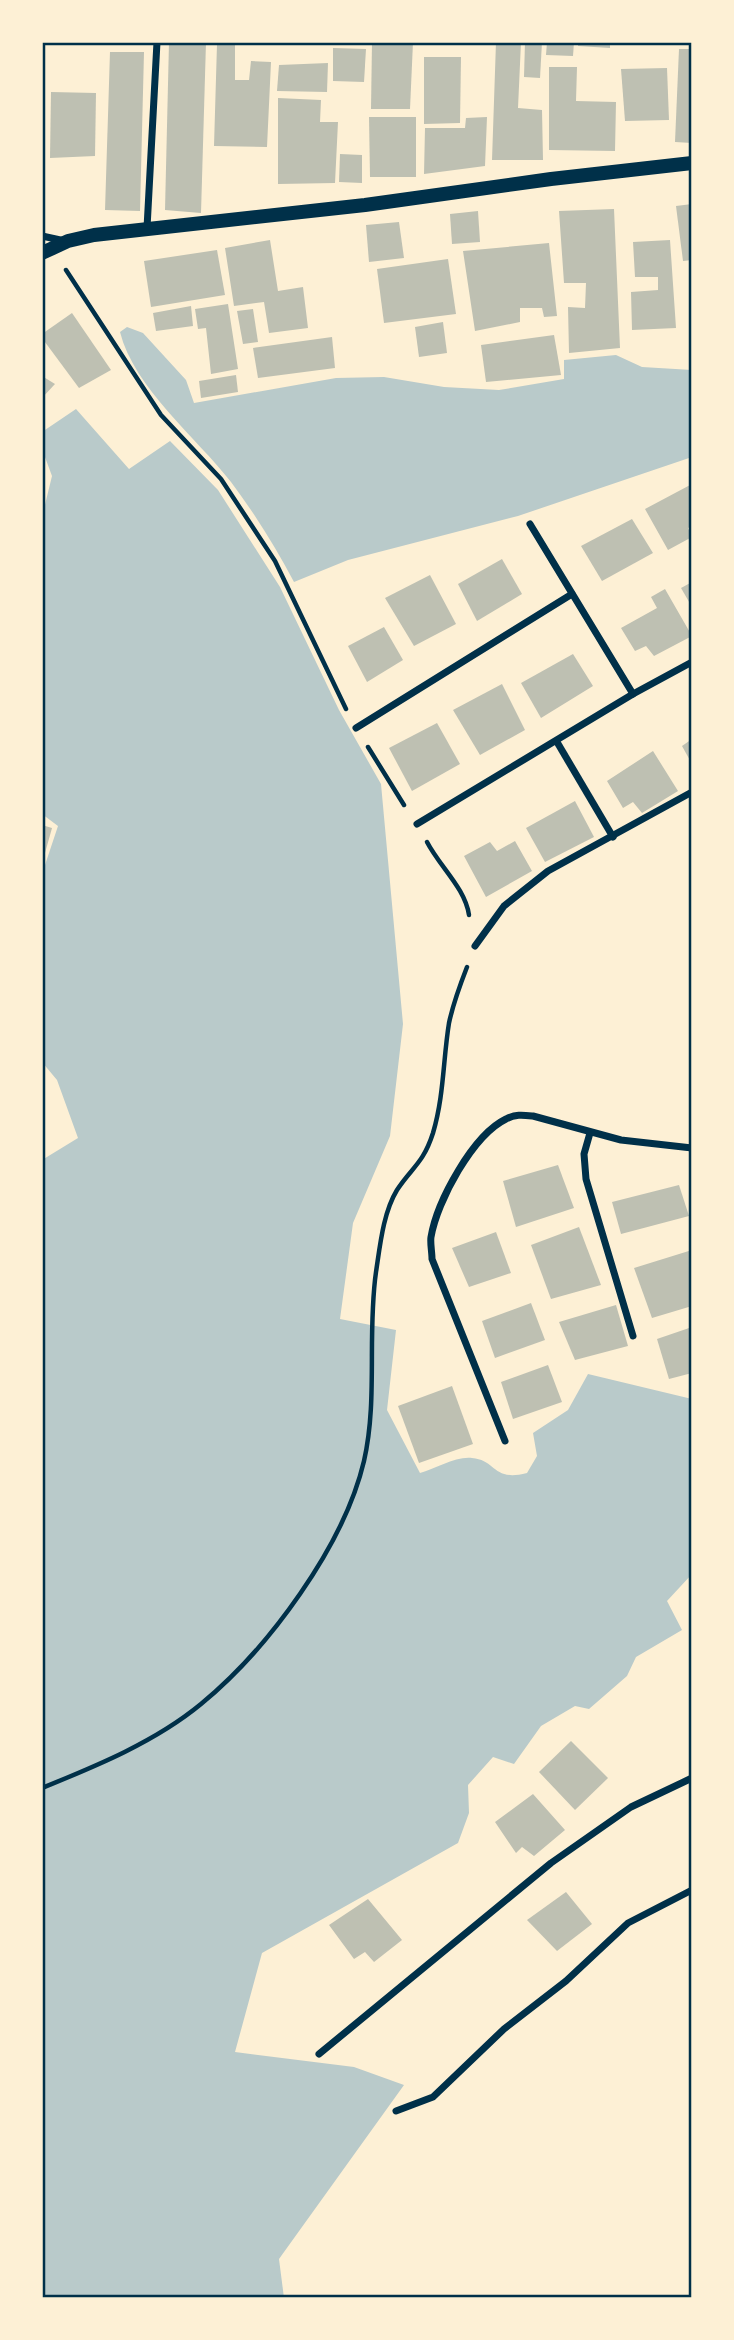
<svg xmlns="http://www.w3.org/2000/svg" width="734" height="2340" viewBox="0 0 734 2340" font-family="'Varela Round',sans-serif">
  <rect width="100%" height="100%" fill="#fdf0d5"/>
  <g fill="#b9caca">
    <path d="M127,327L143,333L186,380L194,403L336,378L384,377L444,387L499,390L564,379V360L616,355L642,367L692,370V457L518,516L348,560L294,582C276,548 255,514 231,482C197,438 134,388 120,332Z"/>
    <path d="M76,409L129,469L170,441L218,490L280,587L339,710L381,784L403,1024L390,1136L353,1223L340,1319L396,1330L387,1410L420,1473C435,1469 456,1456 472,1458C497,1460 492,1482 527,1473L537,1456L533,1433L568,1410L588,1374L692,1399V1574L667,1601L682,1630L636,1657L627,1676L589,1709L575,1706L541,1726L514,1764L493,1757L468,1785L469,1813L458,1843L262,1953L235,2052L354,2067L404,2085L279,2259L284,2298H42V1160L78,1138L57,1080L42,1062V874L58,826L42,814V517L52,476L42,449V432Z"/>
  </g>
  <g fill="#bec0b2">
    <path d="M169,42H206L201,213L165,210Z"/>
    <path d="M372,42H413L410,109H371Z"/>
    <path d="M496,42H521L518,108L542,110L543,160H492Z"/>
    <path d="M525,42H542L540,78L524,77Z"/>
    <path d="M547,42H574L573,56L546,55Z"/>
    <path d="M578,42H610V48L578,46Z"/>
    <path d="M217,44L235,45V80H249L251,61L271,62L267,147L214,146Z"/>
    <path d="M333,48L366,49L364,82L333,81Z"/>
    <path d="M679,49H692V143L675,142Z"/>
    <path d="M110,52H144L140,211L105,210Z"/>
    <path d="M424,57H461L460,123L424,124Z"/>
    <path d="M328,63L327,92L277,91L279,65Z"/>
    <path d="M549,67H577L576,101L616,102L615,151L549,150Z"/>
    <path d="M667,68L669,120L625,121L621,69Z"/>
    <path d="M51,92L96,93L95,156L50,158Z"/>
    <path d="M278,98L321,100L320,122H338L335,183L278,184Z"/>
    <path d="M369,117H416V177H370Z"/>
    <path d="M487,117L485,166L424,174L425,128H465L466,118Z"/>
    <path d="M340,154L362,155V183L339,182Z"/>
    <path d="M692,204V260L683,261L676,206Z"/>
    <path d="M614,209L620,348L569,353L568,307L585,308L586,283H564L559,211Z"/>
    <path d="M478,211L480,242L452,244L450,214Z"/>
    <path d="M399,222L404,258L369,262L366,225Z"/>
    <path d="M270,240L278,291L303,287L308,328L269,333L264,302L234,306L225,248Z"/>
    <path d="M670,240L676,328L632,330L631,292L658,290V277H635L633,242Z"/>
    <path d="M549,243L557,316L544,317L542,308H520V322L475,331L463,251Z"/>
    <path d="M217,250L225,295L151,307L144,261Z"/>
    <path d="M448,259L456,314L384,323L377,269Z"/>
    <path d="M228,304L238,369L211,374L206,328L198,329L195,309Z"/>
    <path d="M191,306L193,326L156,331L153,313Z"/>
    <path d="M253,309L258,342L243,344L237,311Z"/>
    <path d="M72,313L111,370L79,388L42,338V334Z"/>
    <path d="M443,322L447,353L419,357L415,327Z"/>
    <path d="M554,335L561,375L486,382L481,345Z"/>
    <path d="M332,337L335,368L258,378L253,348Z"/>
    <path d="M236,375L238,392L201,398L199,381Z"/>
    <path d="M42,376L55,384L42,398Z"/>
    <path d="M692,484V526L688,528L692,537L668,550L645,509Z"/>
    <path d="M632,519L653,553L602,581L581,546Z"/>
    <path d="M502,559L522,594L477,621L458,584Z"/>
    <path d="M430,575L456,624L414,646L385,598Z"/>
    <path d="M692,582V607L681,588Z"/>
    <path d="M665,589L692,636L654,656L646,646L635,651L621,628L657,608L651,597Z"/>
    <path d="M384,627L403,660L367,682L348,646Z"/>
    <path d="M573,654L593,686L541,718L521,683Z"/>
    <path d="M502,684L525,730L480,755L453,710Z"/>
    <path d="M437,723L460,764L412,791L389,748Z"/>
    <path d="M692,739V764L682,746Z"/>
    <path d="M653,751L678,791L642,813L633,802L623,808L607,781Z"/>
    <path d="M575,801L594,837L545,862L526,828Z"/>
    <path d="M42,825L52,828L43,860H42Z"/>
    <path d="M515,841L532,871L486,897L464,856L490,842L497,851Z"/>
    <path d="M558,1165L574,1208L516,1227L503,1181Z"/>
    <path d="M679,1185L689,1216L621,1234L612,1202Z"/>
    <path d="M579,1227L601,1285L551,1299L531,1245Z"/>
    <path d="M496,1232L511,1273L469,1287L452,1248Z"/>
    <path d="M692,1250V1306L652,1318L634,1268Z"/>
    <path d="M531,1303L545,1340L495,1358L482,1321Z"/>
    <path d="M616,1305L628,1346L575,1360L559,1322Z"/>
    <path d="M692,1327V1373L669,1379L657,1339Z"/>
    <path d="M548,1365L562,1402L513,1419L501,1382Z"/>
    <path d="M452,1386L473,1444L419,1463L398,1406Z"/>
    <path d="M571,1741L608,1778L575,1810L539,1772Z"/>
    <path d="M533,1794L565,1830L534,1856L522,1847L516,1853L495,1822Z"/>
    <path d="M566,1892L592,1924L557,1951L527,1920Z"/>
    <path d="M368,1899L402,1940L374,1962L365,1952L354,1959L329,1925Z"/>
  </g>
  <g fill="none" stroke-linecap="round" stroke-linejoin="round">
    <g stroke="#003049" stroke-width="4.5">
      <path d="M66,270L161,415L221,479L275,561L346,709"/>
      <path d="M368,747L404,805"/>
      <path d="M427,842C440,867 465,888 469,915"/>
      <path d="M42,1788C96,1766 155,1742 201,1704C268,1649 344,1546 364,1461C378,1400 367,1334 376,1272C380,1246 383,1213 397,1190C412,1167 423,1164 433,1133C444,1096 443,1060 449,1023C453,1004 460,985 467,967"/>
    </g>
    <g stroke="#003049" stroke-width="7">
      <path d="M147,228L157,42"/>
      <path d="M42,236L65,241"/>
      <path d="M530,524L633,694"/>
      <path d="M356,728L572,594"/>
      <path d="M557,742L613,837"/>
      <path d="M417,824L633,694L692,662"/>
      <path d="M475,946L504,906L548,871L692,792"/>
      <path d="M590,1133L584,1154L586,1179L633,1336"/>
      <path d="M505,1441L432,1259C432,1252 430,1243 431,1237C437,1201 473,1135 506,1119C515,1114 523,1115 533,1116L621,1140L692,1148"/>
      <path d="M319,2054L551,1863L631,1807L692,1778"/>
      <path d="M396,2111L433,2097L504,2029L566,1981L628,1923L692,1890"/>
    </g>
    <path stroke="#003049" stroke-width="14" d="M42,253L68,241L94,235L365,205L551,179L692,163"/>
  </g>
  <rect width="734" height="2340" fill="none" stroke="#fdf0d5" stroke-width="88"/>
  <rect x="44" y="44" width="646" height="2252" fill="none" stroke="#003049" stroke-width="2.5"/>
</svg>
